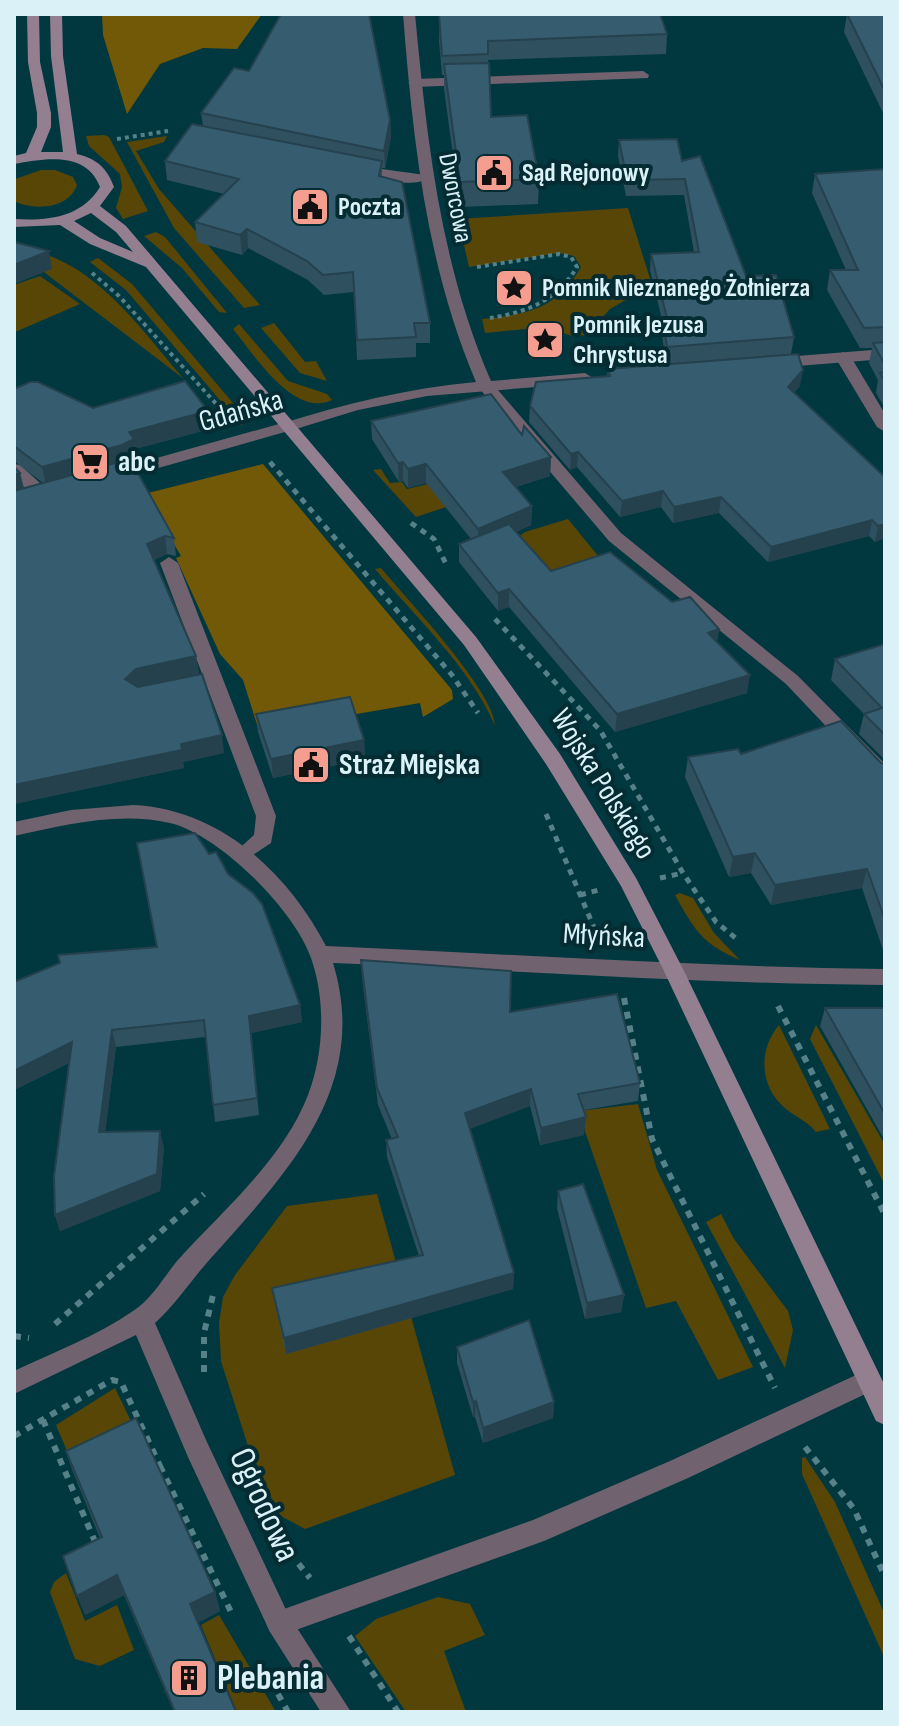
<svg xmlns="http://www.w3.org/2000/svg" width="899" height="1726" viewBox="0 0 899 1726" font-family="'Sofia Sans Condensed',sans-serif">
  <rect width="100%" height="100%" fill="#013840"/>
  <g fill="#584607">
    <path d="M104,135L109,137L148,211L123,219L116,208L122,187L120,174L89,146L86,136Z"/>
    <path d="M167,136L164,142L136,151L159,189L260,305L244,308L174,228L127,142Z"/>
    <path d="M41,170H55L73,177L77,185C69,209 34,211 14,201L15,179Z"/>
    <path d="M628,208L652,285L610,309L587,335L572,336L546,327L485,333L482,319C528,314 556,310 581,267L574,256L559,253L469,267L458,219Z"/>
    <path d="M156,232L165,237L227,313L219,312L182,268L144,236Z"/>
    <path d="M35,251C101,269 141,330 184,379L32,263Z"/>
    <path d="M98,258L132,284L238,409L244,417L242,426L126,290L90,262Z"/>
    <path d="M40,276L80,304L15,332L14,285Z"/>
    <path d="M274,323L305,362L316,361L327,381L300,373L261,328Z"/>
    <path d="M239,324L288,381L327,394L332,400C293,418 254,354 233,329Z"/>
    <path d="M381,469L390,483L402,482L407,489L445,480L479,496L416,517L373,470Z"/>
    <path d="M568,519L599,557L542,573L514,540L525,532Z"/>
    <path d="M381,568C405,597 495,692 495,726C472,670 415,616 375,569Z"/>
    <path d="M680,893L693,898L714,933L740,960C702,944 694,929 675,895Z"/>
    <path d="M779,1025L830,1129L816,1132C807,1121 797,1118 786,1109C759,1087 758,1050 779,1025Z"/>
    <path d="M816,1025L885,1145V1185L810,1039Z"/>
    <path d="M638,1104L657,1170L753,1367L718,1380L676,1301L646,1308L578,1111Z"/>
    <path d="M377,1194L455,1475L305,1529L279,1515L247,1443L221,1361L219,1323L223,1297L235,1275L287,1206Z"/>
    <path d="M721,1214L734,1239L788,1311L793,1330L785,1368L706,1222Z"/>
    <path d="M115,1388L139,1438L75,1470L56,1425Z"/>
    <path d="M805,1457L835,1502L885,1615V1659L802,1474V1458Z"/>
    <path d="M66,1573L85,1621L117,1605L134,1650L100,1666L75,1659L50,1592L54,1582Z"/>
    <path d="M438,1597L470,1604L485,1635L444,1651L466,1712H406L355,1636L376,1619Z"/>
    <path d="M219,1615L276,1712H237L201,1625Z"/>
  </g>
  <g fill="#715907">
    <path d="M102,14H262L237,49L203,48L160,64L127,114L103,35Z"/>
    <path d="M263,464L452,690L453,699L423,717L420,703L259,731L243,680L220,654L176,558L181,556L144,494Z"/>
  </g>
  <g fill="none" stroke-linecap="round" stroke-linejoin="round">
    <g stroke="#568188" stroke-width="4" stroke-dasharray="4 4" stroke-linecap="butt">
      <path d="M117,139L168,131"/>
      <path d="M477,267L559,254L571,257L577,267C556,301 528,312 490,318"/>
      <path d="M92,273L119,296L228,417"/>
    </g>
    <g stroke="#568188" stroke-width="5" stroke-dasharray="6 6" stroke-linecap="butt">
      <path d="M270,462L452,675L478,713"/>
      <path d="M411,523L434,539L446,564"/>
      <path d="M495,619L600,730L683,873L716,922L738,940"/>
      <path d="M546,814L598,937"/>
      <path d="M660,878L683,873"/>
      <path d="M580,895L599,890"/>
    </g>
    <g stroke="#568188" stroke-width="6" stroke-dasharray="7 7" stroke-linecap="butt">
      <path d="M624,998L652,1139L775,1388"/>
      <path d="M778,1006L885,1215"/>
      <path d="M55,1324L204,1194"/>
      <path d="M14,1336L29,1338"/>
      <path d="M204,1372V1333L213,1295"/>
      <path d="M43,1420L96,1544"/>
      <path d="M14,1436L112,1380L121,1382L160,1466L166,1463"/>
      <path d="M805,1447L854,1509L885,1577"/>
      <path d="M160,1466L233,1616"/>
      <path d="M281,1542L310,1578"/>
      <path d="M349,1636L398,1712"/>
      <path d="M278,1694L288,1712"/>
    </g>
    <g fill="#70636f" fill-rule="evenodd">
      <path d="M643,71L649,75L648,78L415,87L408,83L415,79Z"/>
      <path d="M357,166C370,168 427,174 431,177C412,190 373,178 352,173V167Z"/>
      <path d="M169,557L178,563L276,816L271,843L242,862L235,860L232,855L254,835L256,816L160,563Z"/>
      <path d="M869,1369L878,1372L881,1380L878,1388L688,1478L544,1541L279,1636L270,1632L266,1623L270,1614L533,1520L670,1461Z"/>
    </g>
    <g fill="#70636f" fill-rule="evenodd">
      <path d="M843,352L851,357L885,414V432L877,427L835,357Z"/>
      <path d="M485,380L491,382L621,533L798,676L885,764V783L878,781L786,684L609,541L479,388V382Z"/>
      <path d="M286,422L294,427L292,430L109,482L101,477L103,473Z"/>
      <path d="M14,464L20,465L49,491L51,495L49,499H37L14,478Z"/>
      <path d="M133,805C220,809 287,872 326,946C512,954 699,967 885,969V985C701,984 517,970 333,963C371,1087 287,1173 211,1258C192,1279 176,1304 155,1323L206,1440L288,1614L351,1712H321L270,1632L188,1457L136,1335L14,1394V1371C54,1352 97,1336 133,1311C152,1299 163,1278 177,1261C222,1211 283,1160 308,1095C324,1054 326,1000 311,958C294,910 220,835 170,823C120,811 63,825 14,836V822L71,810Z"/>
    </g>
    <g fill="#70636f" fill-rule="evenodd">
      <path d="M403,14H415C427,140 440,264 491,381L585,373L593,378L585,383L427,396L358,410L286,432L280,430V424C345,404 408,388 476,382C426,264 413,141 403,14Z"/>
      <path d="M885,349V359L772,368L764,363L772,358Z"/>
    </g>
    <path fill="#947f91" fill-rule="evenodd" d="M27,14H39L40,62L51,113V127L41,152H63L51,56L50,14H62L63,56L77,154C97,159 107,168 114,187L100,206L126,226L476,637L560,754L636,878L683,969L885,1386V1425L876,1421L663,969L621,886L546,764L464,645L146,267L90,244L60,225L14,227V219C47,221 81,218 100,187C87,151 45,158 14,164V156L26,153L37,127V113L28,62ZM91,213L116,232L133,252L100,238L74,221Z"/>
  </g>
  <g fill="#2e505f">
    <path d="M439,14L667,34L666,54L488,60L491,117L539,179L538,204L460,207L444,89V75H442L439,41Z"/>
    <path d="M847,14H885V117L844,32Z"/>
    <path d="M201,113L390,120L391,137L385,168H382V177L430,323V343H416V357L357,360L354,292L324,295L308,280L248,248L242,255L197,242L195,222L224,194L167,180L165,161L203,126Z"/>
    <path d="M619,140L682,161L746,276L794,337L791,354L666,364L662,335L663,324L650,270L651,254L694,252L684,195L626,196L618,156Z"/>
    <path d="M885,169V408L876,393L878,380L869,363L872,348H860L827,290L830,270H846L812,193L815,174Z"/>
    <path d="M608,369L800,386L794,392L885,477V538L875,542L869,536L768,562L719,513L673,523L661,507L620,517L577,467L570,470L529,422L530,406L607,376Z"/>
    <path d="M14,389L93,408L208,411L210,429L135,449L136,457L130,460L174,538L176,556L167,554L154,560L196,656L199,674L164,682L224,753L183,762L184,768L14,804V467L20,473L24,488L43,483L14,461Z"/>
    <path d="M371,421L522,435L551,457L550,476L516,487L532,506L531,525L516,532L551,571L672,602L719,629L717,642L747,693L615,732L509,607L498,611L459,562V544L471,539L426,483L408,488L403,481L399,482L372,439Z"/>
    <path d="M885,644V760L859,734L864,714L831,680L835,659Z"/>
    <path d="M256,714L364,740L365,759L273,778L258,732Z"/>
    <path d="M741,754L885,764V950H883L862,888L771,905L751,873L729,877L685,777L688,757Z"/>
    <path d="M361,960L510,1012L640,1083L638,1101L584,1110V1135L540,1145L530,1106L469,1129L514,1273L513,1289L286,1354L275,1304L272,1288L419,1256L387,1157L386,1140L392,1139L378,1105L362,978Z"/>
    <path d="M14,982L300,1005L302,1022L251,1033L259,1115L215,1122L206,1037L116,1047L105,1132L164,1148L160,1191L60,1231L55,1215L69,1063L14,1090Z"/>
    <path d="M825,1008H885V1141L820,1026Z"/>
    <path d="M558,1191L624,1295L621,1312L585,1319L557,1208Z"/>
    <path d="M457,1347L554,1402L553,1418L483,1443L475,1417H473L457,1363Z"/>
    <path d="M66,1451L215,1592L220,1611L198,1622L236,1712H174L124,1595L85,1615L100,1538L73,1472Z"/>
  </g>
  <g fill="#25414e">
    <path d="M390,120L391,137L385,168L384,151Z"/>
    <path d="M247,229L248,248L242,255L240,235Z"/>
    <path d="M49,251L52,269L14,284V265Z"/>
    <path d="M803,370L800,386L786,402L788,387Z"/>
    <path d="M208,411L210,429L135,449L136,457L125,463L46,485L42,467L129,432Z"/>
    <path d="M578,452L577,467L570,470L571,454Z"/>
    <path d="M551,457L550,476L503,491V472Z"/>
    <path d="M403,462V481L399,482L398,463Z"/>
    <path d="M426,464V483L408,488V469Z"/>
    <path d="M20,473L24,491L14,494V475Z"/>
    <path d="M663,491L661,507L620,517L622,501Z"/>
    <path d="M721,497L719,513L673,523L674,507Z"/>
    <path d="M532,506L531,525L478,548V529Z"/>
    <path d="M872,520L869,536L768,562L771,547Z"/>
    <path d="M885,524V538L875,542L878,526Z"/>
    <path d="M165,536L167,554L150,562L147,544Z"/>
    <path d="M509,589V607L498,611V593Z"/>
    <path d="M719,629L716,647L708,633Z"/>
    <path d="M196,656L199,674L139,687L128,697L125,679L136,669Z"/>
    <path d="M750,675L747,693L615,732L617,714Z"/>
    <path d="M222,735L224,753L183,762L184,768L14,804V785Z"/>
    <path d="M364,740L365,759L273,778L271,759Z"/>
    <path d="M755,853L751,873L729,877L733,857Z"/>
    <path d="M867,869L862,888L771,905L775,885Z"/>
    <path d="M300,1005L302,1022L251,1033L259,1115L249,1016Z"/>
    <path d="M112,1030L116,1047L103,1149L99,1132Z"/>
    <path d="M72,1042L76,1059L14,1090V1071Z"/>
    <path d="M531,1089L530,1106L464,1131L465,1113Z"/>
    <path d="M586,1117L584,1135L540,1145L541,1128Z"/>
    <path d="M160,1131L164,1148L160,1191L60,1231L55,1215Z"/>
    <path d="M514,1273L513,1289L286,1354L284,1338Z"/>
    <path d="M624,1295L621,1312L585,1319L587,1303Z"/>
    <path d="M476,1401L475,1417H473V1402Z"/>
    <path d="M554,1402L553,1418L483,1443V1428Z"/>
    <path d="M117,1575L124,1595L85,1615L77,1596Z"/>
    <path d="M215,1592L220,1611L196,1624L190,1604Z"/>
  </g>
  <g fill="#355d6f" stroke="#25414e" stroke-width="2">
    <path d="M281,14H369L390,120L384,151L201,113L234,68L249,71Z"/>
    <path d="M439,14H660L667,34L488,41V54L442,56Z"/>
    <path d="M847,14H885V91Z"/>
    <path d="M489,63L491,117L527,115L539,179L460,182L444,64Z"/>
    <path d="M192,124L382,161L379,176L402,182L430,323H414L416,337L357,340L353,272L323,275L307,261L247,229L240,235L195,222L239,179L165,161Z"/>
    <path d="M677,139L682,161L700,156L746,276L776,275L794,337L667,347L663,318H667L651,254L699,252L685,179L627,180L619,140Z"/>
    <path d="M885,169V327L864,328L830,270H858L815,174Z"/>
    <path d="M14,242L49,251L14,265Z"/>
    <path d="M885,342V365L873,343Z"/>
    <path d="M798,354L803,370L788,387L885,477V524L878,526L872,520L771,547L721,497L674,507L663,491L622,501L578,452L571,454L530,406L536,382L610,376L608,369Z"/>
    <path d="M885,372V381L880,373Z"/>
    <path d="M185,381L208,411L129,432L134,439L122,445L42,467L14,446V389L30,382H38L93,408Z"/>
    <path d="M491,394L522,435L524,426L551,457L503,472L532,506L478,529L426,464L408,469L403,462L398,463L371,421Z"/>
    <path d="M130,459L174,538L165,536L147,544L196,656L136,669L125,679L138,687L202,674L222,735L181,744L182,750L14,785V491Z"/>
    <path d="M14,467L20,473L14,475Z"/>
    <path d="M509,524L551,571L610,552L672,602L690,597L719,629L708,633L750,675L617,714L509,589L498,593L459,544Z"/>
    <path d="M885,644V735L864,714L882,708L835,659Z"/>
    <path d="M350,697L364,740L271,759L256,714Z"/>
    <path d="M841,721L881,763L885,764V920L867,869L775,885L755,853L733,857L688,757L738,749L741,754Z"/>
    <path d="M195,833L209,854L216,852L228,874L253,893L262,904L300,1005L249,1016L257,1098L213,1105L204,1020L112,1030L99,1132L160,1131L157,1174L55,1215L54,1176L72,1042L14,1071V982L60,963L58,955L157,947L137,843Z"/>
    <path d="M361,960L511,971L510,1012L617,994L640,1083L578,1094L586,1117L541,1128L531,1089L465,1113L514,1273L284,1338L272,1288L423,1255L386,1140L398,1137L377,1088Z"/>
    <path d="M825,1008H885V1114Z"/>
    <path d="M583,1184L624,1295L587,1303L558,1191Z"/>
    <path d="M529,1320L554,1402L483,1428L476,1401L473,1402L457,1347Z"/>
    <path d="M136,1418L215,1592L190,1604L236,1712H175L117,1575L77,1596L63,1556L102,1537L66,1451Z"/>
  </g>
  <defs>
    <g id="civic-square" transform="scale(2)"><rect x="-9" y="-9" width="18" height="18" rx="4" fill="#f59d8e" stroke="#052c32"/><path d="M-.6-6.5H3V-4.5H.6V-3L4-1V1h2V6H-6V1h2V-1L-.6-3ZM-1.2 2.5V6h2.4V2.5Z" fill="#111"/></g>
    <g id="sight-square" transform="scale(2)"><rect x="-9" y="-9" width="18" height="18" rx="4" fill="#f59d8e" stroke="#052c32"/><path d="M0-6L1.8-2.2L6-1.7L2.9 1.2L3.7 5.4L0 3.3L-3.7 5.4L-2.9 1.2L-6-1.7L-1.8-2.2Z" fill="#111"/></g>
    <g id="supermarket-square" transform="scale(2)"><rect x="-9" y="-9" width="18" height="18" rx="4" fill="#f59d8e" stroke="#052c32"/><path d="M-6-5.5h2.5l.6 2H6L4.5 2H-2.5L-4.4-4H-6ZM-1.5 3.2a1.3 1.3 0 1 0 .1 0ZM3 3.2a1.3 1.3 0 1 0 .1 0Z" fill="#111"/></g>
    <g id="building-square" transform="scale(2)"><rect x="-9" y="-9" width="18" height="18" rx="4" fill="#f59d8e" stroke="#052c32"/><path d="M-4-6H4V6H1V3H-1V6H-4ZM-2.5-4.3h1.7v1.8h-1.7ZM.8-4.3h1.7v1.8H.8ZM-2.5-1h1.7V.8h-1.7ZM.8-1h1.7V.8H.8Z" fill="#111"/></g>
  </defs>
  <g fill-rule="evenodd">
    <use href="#civic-square" x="494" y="173"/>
    <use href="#civic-square" x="310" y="207"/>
    <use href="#sight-square" x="514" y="288"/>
    <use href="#sight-square" x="545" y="340"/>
    <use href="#supermarket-square" x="90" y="462"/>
    <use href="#civic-square" x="311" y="765"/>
    <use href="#building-square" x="189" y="1678"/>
  </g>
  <g text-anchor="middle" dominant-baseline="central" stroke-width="8" stroke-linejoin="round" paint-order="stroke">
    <g font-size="26" font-weight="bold" fill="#daf2f7" stroke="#052c32" text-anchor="start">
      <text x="522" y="173">Sąd Rejonowy</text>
      <text x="338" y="207">Poczta</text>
      <text x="542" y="288">Pomnik Nieznanego Żołnierza</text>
      <text x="573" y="325">Pomnik Jezusa<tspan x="573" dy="30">Chrystusa</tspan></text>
    </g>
    <g font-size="26" fill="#daf2f7" stroke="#052c32">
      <text transform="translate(455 198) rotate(79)">Dworcowa</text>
    </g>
    <g font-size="30" fill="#daf2f7" stroke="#052c32">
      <text transform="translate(241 411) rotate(-16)">Gdańska</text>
      <text transform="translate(603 784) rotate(58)">Wojska Polskiego</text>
      <text transform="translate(604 936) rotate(3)">Młyńska</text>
    </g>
    <g font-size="30" font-weight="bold" fill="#daf2f7" stroke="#052c32" text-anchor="start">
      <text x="118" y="462">abc</text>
      <text x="339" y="765">Straż Miejska</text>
    </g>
    <g font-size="36" fill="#daf2f7" stroke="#052c32">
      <text transform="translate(264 1505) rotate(65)">Ogrodowa</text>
    </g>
    <g font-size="36" font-weight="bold" fill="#daf2f7" stroke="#052c32" text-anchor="start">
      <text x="217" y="1678">Plebania</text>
    </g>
  </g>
  <rect width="899" height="1726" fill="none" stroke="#daf2f7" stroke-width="32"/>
</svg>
